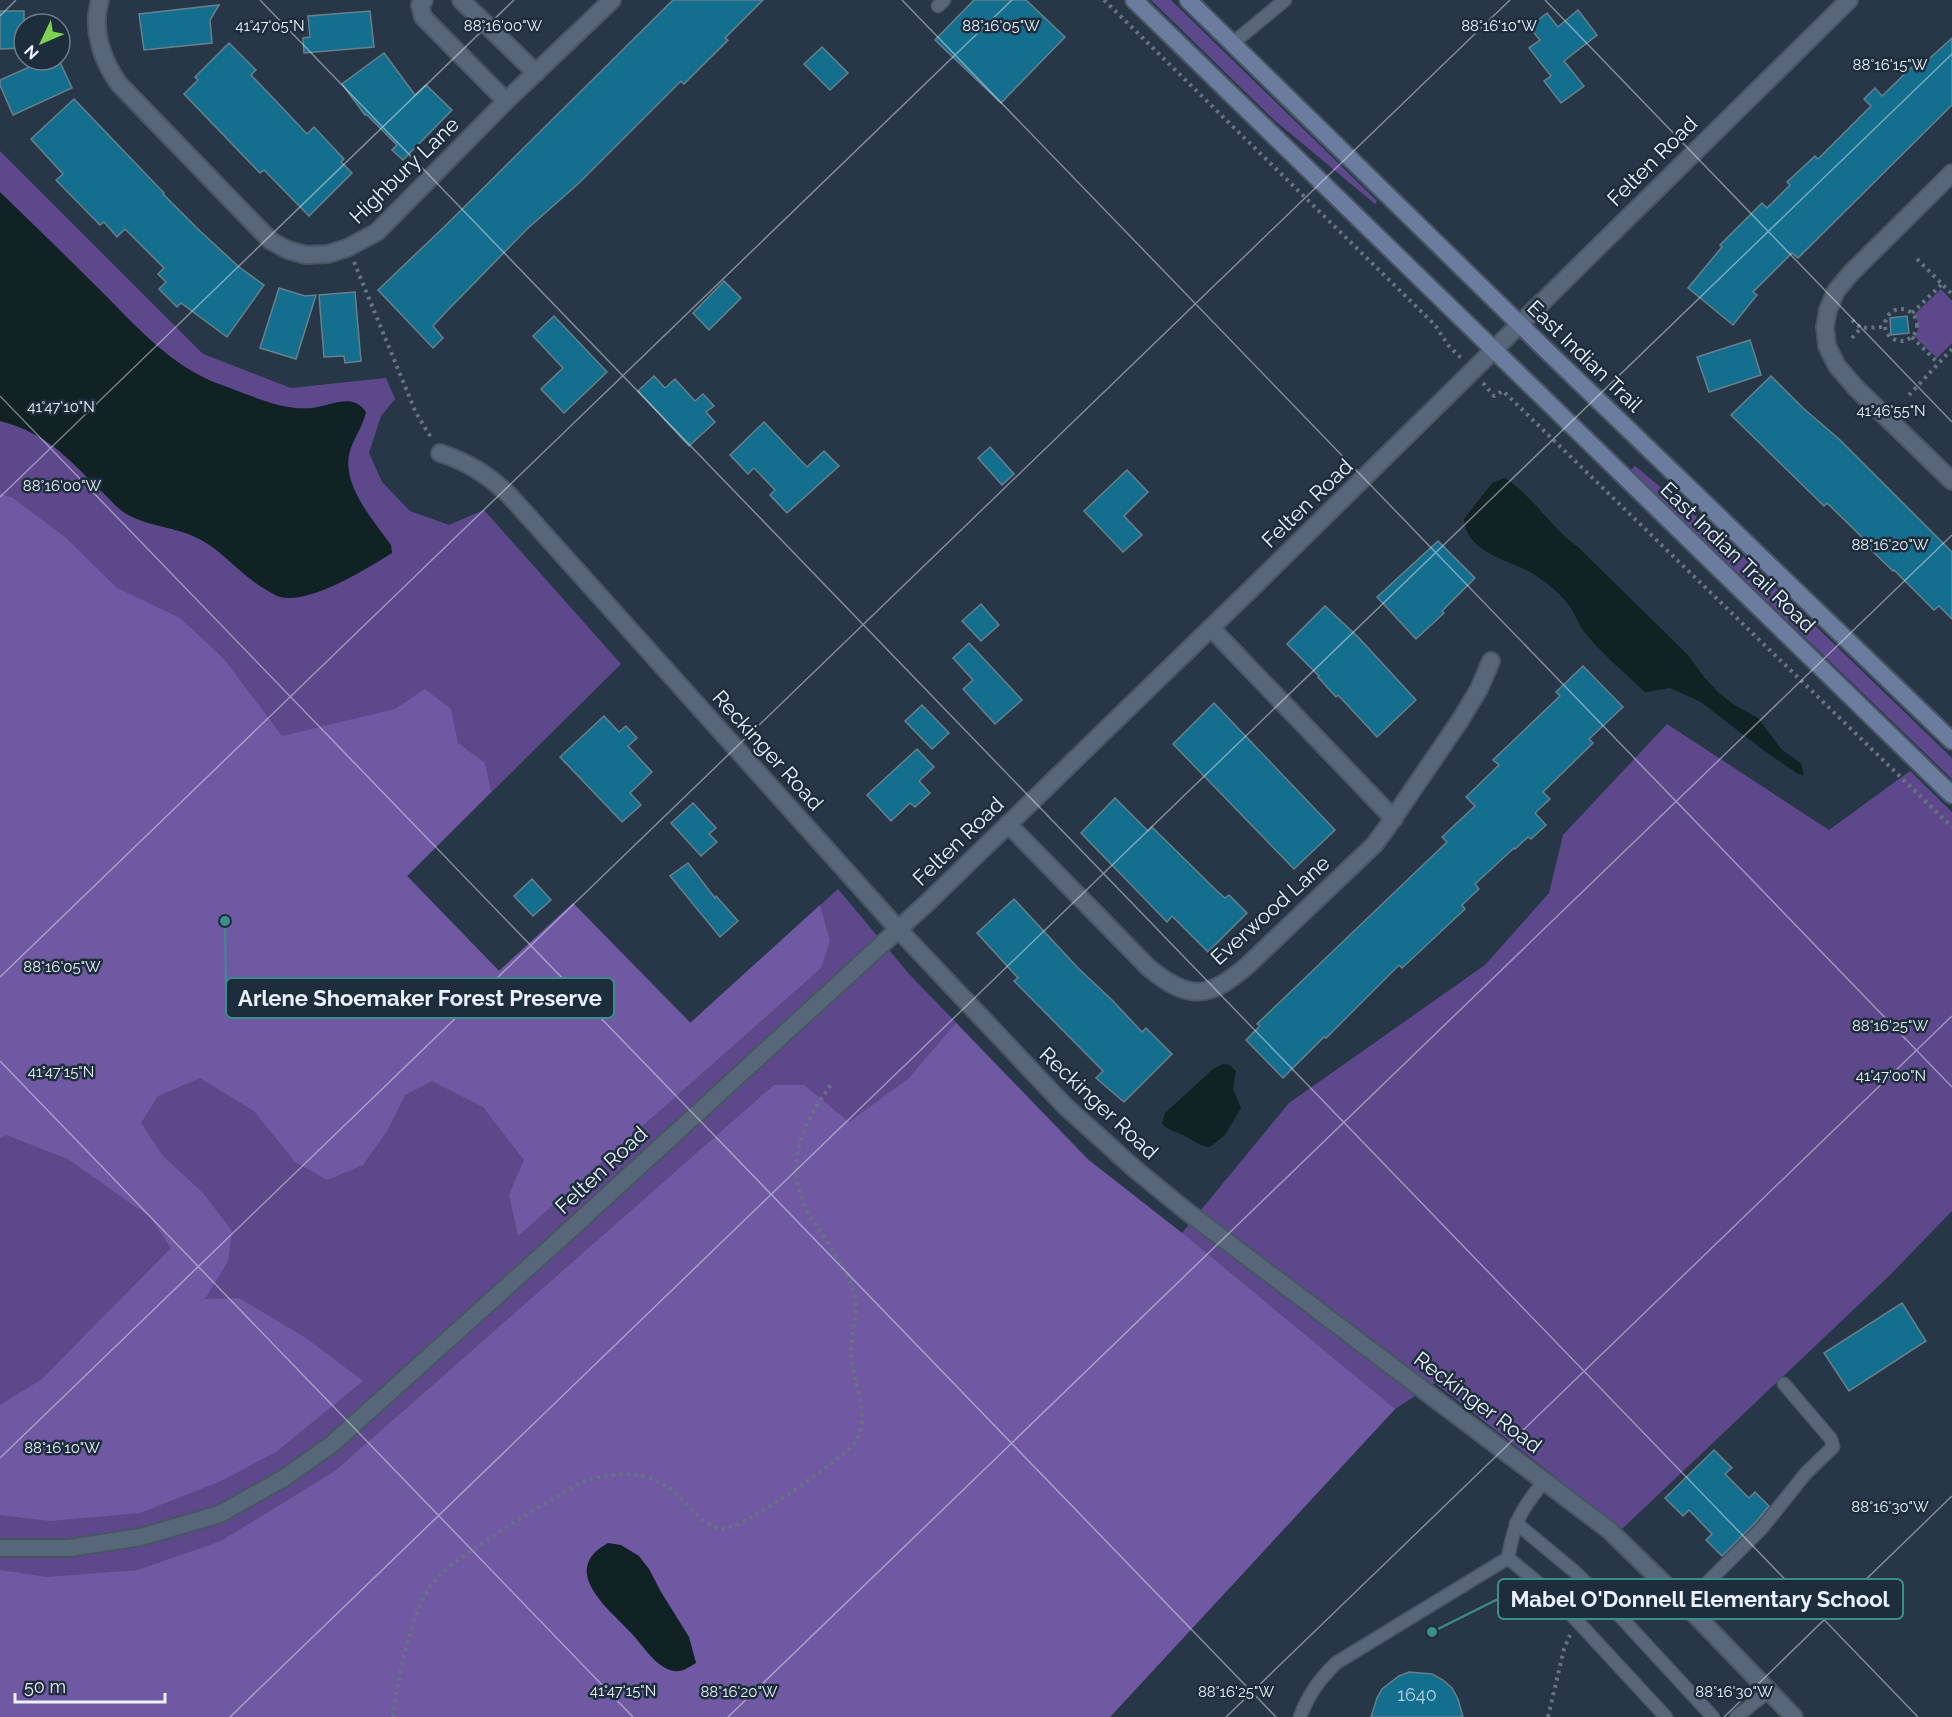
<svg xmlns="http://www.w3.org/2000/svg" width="1952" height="1717" viewBox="0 0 1952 1717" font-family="Raleway,sans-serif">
  <rect width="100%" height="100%" fill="#283747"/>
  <g fill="#5e488c">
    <path d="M1151,0H1171L1377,201L1375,204L1273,119Z"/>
    <path d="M0,151L203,354L291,388L386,378L395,399L381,416L369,453L382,482L410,511L449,525L484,510L621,664L407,876L499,971L573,903L691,1023L838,889L910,975L1088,1159L1182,1233L1289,1103L1485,965L1549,893L1563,835L1667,724L1829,830L1910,771L1952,812V1211L1890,1275L1622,1529L1435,1383L1395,1409L1110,1717H0Z"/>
    <path d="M1941,289L1952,301V343L1937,358L1915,337L1919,327L1915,314Z"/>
    <path d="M1635,466L1740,553L1952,758V779L1631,470Z"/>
  </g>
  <g fill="#7059a3" fill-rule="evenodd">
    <path d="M0,493L13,498L65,537L117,588L180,618L224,659L282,736L395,709L425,689L451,709L458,743L485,763L491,792L407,876L499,971L573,903L690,1023L820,905L830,941L821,968L518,1236L509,1195L524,1160L483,1107L432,1081L405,1095L387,1131L363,1165L327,1180L295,1162L254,1111L200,1078L158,1096L141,1123L163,1156L203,1193L232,1231L228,1261L205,1299L239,1298L306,1338L363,1381L276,1452L221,1481L140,1513L50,1521L0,1515V1405L42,1379L171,1248L150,1217L68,1159L6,1135L0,1138Z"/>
    <path d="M956,1023L1088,1160L1182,1233L1395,1409L1110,1717H0V1570L47,1577L138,1570L221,1541L335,1471L774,1085H804L849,1122L908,1079ZM595,1551L649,1569L661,1592L689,1637L696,1663L647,1652L633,1634L602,1604L590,1584L587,1568Z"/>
  </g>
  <g fill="#112224">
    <path d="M0,192C34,225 68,258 101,291C137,327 171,366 219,384C248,394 281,411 312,408C332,406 352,392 366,412C363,427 352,440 349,455C343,487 374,521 391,545L392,553C368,568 309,605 280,597C270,593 258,585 249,578C231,564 216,546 195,537C172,526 143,526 122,511C114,505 107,496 99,489C65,456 48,434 0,421Z"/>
    <path d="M1505,478C1534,497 1550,527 1578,547L1688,655L1704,677L1719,693L1733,704L1758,718L1782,750L1801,763L1804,775L1798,774L1763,750L1701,702L1670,688L1645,692C1625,673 1603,655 1586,634C1578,625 1575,612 1567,603C1559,592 1544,581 1532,573C1509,560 1466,553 1464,519L1492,483Z"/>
    <path d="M1223,1064L1230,1065L1236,1071L1233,1089L1241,1108L1225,1135L1210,1147C1199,1146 1193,1140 1183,1135C1175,1131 1169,1131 1162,1124L1165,1113L1213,1069Z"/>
    <path d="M608,1543L621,1545L639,1556L649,1569L661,1592L689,1637L696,1663C687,1668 681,1674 670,1670C655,1665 643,1646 633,1635C611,1610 557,1571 608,1543Z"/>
  </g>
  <g fill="#146e8e" stroke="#67808c" stroke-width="1.5">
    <path d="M673,0H763L725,38L728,40L684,84L681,81L579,183L527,229L447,311L433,326L443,338L433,348L378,290L443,228Z"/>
    <path d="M974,0H1026L1065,37L1001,103L935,40Z"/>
    <path d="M219,5L210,20L212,43L144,50L139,14Z"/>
    <path d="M1578,10L1597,35L1564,61L1584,86L1561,103L1544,81L1551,76L1529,48L1540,40L1529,27L1547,13L1558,27Z"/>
    <path d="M0,11H24V48L0,49Z"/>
    <path d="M370,11L374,47L304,53L303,38L310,37L308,16Z"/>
    <path d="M1952,38V105L1798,258L1792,253L1753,292L1757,295L1733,325L1688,288L1722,247L1720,245L1762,203L1767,208L1790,185L1787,182L1815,156L1818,159L1871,106L1864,99L1875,88L1882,96L1915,64L1919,68Z"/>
    <path d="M229,43L256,70L251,75L275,100L307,134L314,127L344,159L341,162L352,173L309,216L264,170L260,173L184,94L198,80L195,77Z"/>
    <path d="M822,47L848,73L830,90L804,64Z"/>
    <path d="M384,53L415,95L426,85L452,110L403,160L392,150L397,145L366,114L365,115L342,84Z"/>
    <path d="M45,60H59L72,88L13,115L0,85V80Z"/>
    <path d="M74,99L164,193L163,194L200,231L239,267L264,285L227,337L181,303L177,307L159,289L166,282L158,274L164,268L125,229L117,237L104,222L100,225L56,180L63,174L31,139Z"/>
    <path d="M724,281L741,298L709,330L693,313Z"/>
    <path d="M279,288L305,296L316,295L296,359L260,348Z"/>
    <path d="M355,292L361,361L345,363L344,356L324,357L319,295Z"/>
    <path d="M554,316L607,372L564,413L541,389L563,368L533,336Z"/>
    <path d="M1907,316L1909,333L1891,335L1890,318Z"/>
    <path d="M1750,340L1761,375L1709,392L1697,357Z"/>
    <path d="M654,376L665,388L675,379L695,401L703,394L714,406L706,412L715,422L689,446L638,391Z"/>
    <path d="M1771,376L1803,408L1839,439L1952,552V619L1939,606L1934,610L1894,570L1893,571L1866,545L1868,543L1827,503L1824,506L1731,415Z"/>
    <path d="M764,422L807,467L824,451L839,466L787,513L770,495L775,490L754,468L748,474L730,455Z"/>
    <path d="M990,447L1014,474L1002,485L978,458Z"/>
    <path d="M1127,470L1148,492L1124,516L1142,535L1123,552L1084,511Z"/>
    <path d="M1438,541L1475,578L1442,611L1444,613L1416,639L1377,597Z"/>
    <path d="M981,604L999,625L981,641L962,621Z"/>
    <path d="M1325,606L1359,638L1416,700L1377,737L1338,695L1336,697L1318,677L1319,676L1287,644Z"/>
    <path d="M969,643L1022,700L995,724L963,689L973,680L953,658Z"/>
    <path d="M1583,666L1623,707L1589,739L1593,743L1543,792L1550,799L1535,813L1546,825L1531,839L1528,837L1515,849L1514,848L1475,884L1479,889L1462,905L1465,909L1402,968L1399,965L1326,1038L1324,1037L1283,1078L1246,1040L1260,1026L1257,1024L1447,842L1442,837L1475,806L1466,797L1499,765L1493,760L1560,696L1556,692Z"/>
    <path d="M1214,703L1335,830L1294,869L1173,744Z"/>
    <path d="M922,705L949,733L932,749L905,721Z"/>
    <path d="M604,716L619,732L626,726L637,738L628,746L652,772L630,793L641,805L622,822L560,757Z"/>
    <path d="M917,749L934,767L919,781L930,793L915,807L910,803L891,821L867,795Z"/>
    <path d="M1115,798L1148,831L1152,827L1217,891L1225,898L1229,895L1247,913L1208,952L1172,916L1167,922L1081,833Z"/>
    <path d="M693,803L716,828L709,834L717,842L701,856L671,823Z"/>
    <path d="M688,863L715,898L716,896L738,921L720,937L670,876Z"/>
    <path d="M532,879L551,900L533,916L514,896Z"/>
    <path d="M1014,899L1078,968L1112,1000L1142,1032L1146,1028L1172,1054L1124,1102L1096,1078L1103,1071L1014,981L1018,978L977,933Z"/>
    <path d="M1902,1303L1926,1341L1849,1391L1824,1353Z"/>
    <path d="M1714,1450L1732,1468L1725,1474L1749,1498L1755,1492L1769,1506L1756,1522L1722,1556L1706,1540L1712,1534L1689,1510L1683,1516L1665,1498Z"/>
    <path d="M1409,1672L1432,1674L1443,1680L1452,1688L1458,1699L1463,1717H1371L1377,1698L1382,1689L1399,1676Z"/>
  </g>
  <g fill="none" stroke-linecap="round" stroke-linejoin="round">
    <g stroke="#485563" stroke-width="15">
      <g id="service">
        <path d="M938,6L944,0"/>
        <path d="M1233,43L1285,0"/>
        <path d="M1516,1523L1574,1571L1617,1613L1713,1717"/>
        <path d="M1508,1558L1555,1597L1666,1717"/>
        <path d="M1685,1605L1762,1528L1806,1473L1833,1447L1831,1439L1784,1384"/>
        <path d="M1300,1717C1308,1695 1319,1680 1336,1663L1508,1558C1515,1519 1521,1510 1545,1480"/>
        <path d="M1736,1717L1769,1691"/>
      </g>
    </g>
    <g stroke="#485563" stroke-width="20">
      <g id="minor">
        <path d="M100,0C91,29 102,60 119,84L271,241L288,250L306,255L328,254L347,248L377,232L506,101L612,0"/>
        <path d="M424,0L420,5L423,17L506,101"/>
        <path d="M461,0L536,73"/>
        <path d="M1952,173L1851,273L1836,291L1828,310L1825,327L1827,346L1837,366L1856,388L1952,481"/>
        <path d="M440,453C468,462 488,475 509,495L898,929L1014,1052L1065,1106L1136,1170L1185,1210L1609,1530L1680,1599L1794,1717"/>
        <path d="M1211,628L1394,819"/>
        <path d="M1008,824L1149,968C1189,1001 1209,999 1248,965L1374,845L1386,829L1461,719L1479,689L1491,661"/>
        <path d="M0,1548H69L141,1537L220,1514L284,1478L332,1444L561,1238L927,903L1251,589L1849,0"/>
      </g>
    </g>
    <g stroke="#485563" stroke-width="20">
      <g id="secondary">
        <path d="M1134,0L1952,795"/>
        <path d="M1188,0L1545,349L1952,741"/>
      </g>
    </g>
    <g stroke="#667381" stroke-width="4" stroke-dasharray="3 4.5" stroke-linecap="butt">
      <path d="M1104,0L1435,325L1448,345L1462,359"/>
      <path d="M1917,259L1952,294"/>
      <path d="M354,262L416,413L432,439"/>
      <circle cx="1901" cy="325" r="16"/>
      <path d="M1912,313L1942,284"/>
      <path d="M1852,320L1861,328L1884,327"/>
      <path d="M1912,337L1938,363"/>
      <path d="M1852,338L1861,328"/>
      <path d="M1483,383L1494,396L1503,391L1952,827"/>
      <path d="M1909,395L1952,349"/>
      <path d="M393,1717C397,1682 411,1612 432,1584C444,1568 463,1557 480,1545C505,1528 531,1511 558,1496C567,1491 576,1484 585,1481C600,1476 621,1473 637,1475C651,1477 667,1485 678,1495C691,1507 706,1532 727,1528C747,1525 836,1463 852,1446C856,1442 860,1434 861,1428C866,1403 851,1377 851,1351C851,1331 860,1311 853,1290C844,1264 827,1242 812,1219C780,1167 801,1126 833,1082"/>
      <path d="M1548,1717L1564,1649L1570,1635"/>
    </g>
    <use href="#service" stroke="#576779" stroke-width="12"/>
    <use href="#minor" stroke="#576779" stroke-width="16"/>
    <use href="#secondary" stroke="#6c7c9e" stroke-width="16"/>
  </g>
  <path fill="none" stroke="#e9f2fd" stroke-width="1.5" stroke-opacity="0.45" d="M260,0L1918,1717M902,0L1952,1087M1545,0L1952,422M0,16L16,0M0,396L1276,1717M0,497L514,0M0,977L1012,0M0,1061L633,1717M0,1458L1510,0M230,1717L1952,54M728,1717L1952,535M1226,1717L1952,1016M1724,1717L1952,1496"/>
  <g text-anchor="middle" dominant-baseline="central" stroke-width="5" stroke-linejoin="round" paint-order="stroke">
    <g font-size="18" fill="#b4d1e1">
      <text x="1417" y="1694">1640</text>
    </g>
    <g font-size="21" fill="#e9f2fd" stroke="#1e2d3c">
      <text transform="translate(1652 161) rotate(-45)">Felten Road</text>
      <text transform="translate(404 170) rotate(-44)">Highbury Lane</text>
      <text transform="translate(1585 356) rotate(44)">East Indian Trail</text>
      <text transform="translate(1307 503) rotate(-44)">Felten Road</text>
      <text transform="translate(1738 557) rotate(44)">East Indian Trail Road</text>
      <text transform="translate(768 750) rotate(48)">Reckinger Road</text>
      <text transform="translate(958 841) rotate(-44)">Felten Road</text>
      <text transform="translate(1270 910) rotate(-42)">Everwood Lane</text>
      <text transform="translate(1099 1103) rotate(43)">Reckinger Road</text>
      <text transform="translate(601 1170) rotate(-43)">Felten Road</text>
      <text transform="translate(1478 1402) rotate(37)">Reckinger Road</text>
    </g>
  </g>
  <g font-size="15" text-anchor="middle" fill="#e9f2fd" stroke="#1e2d3c" stroke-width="5" stroke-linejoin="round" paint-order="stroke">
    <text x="503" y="31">88°16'00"W</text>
    <text x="1001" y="31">88°16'05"W</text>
    <text x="1499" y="31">88°16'10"W</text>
    <text x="270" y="31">41°47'05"N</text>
    <text x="1890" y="70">88°16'15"W</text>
    <text x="61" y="412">41°47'10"N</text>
    <text x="1891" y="416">41°46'55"N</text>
    <text x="62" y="491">88°16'00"W</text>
    <text x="1890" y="550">88°16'20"W</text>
    <text x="62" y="972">88°16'05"W</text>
    <text x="1890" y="1031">88°16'25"W</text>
    <text x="61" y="1077">41°47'15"N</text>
    <text x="1891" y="1081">41°47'00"N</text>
    <text x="62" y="1453">88°16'10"W</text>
    <text x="1890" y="1512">88°16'30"W</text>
    <text x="623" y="1696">41°47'15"N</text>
    <text x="739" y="1697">88°16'20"W</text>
    <text x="1236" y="1697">88°16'25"W</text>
    <text x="1734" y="1697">88°16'30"W</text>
  </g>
  <path fill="none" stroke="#3b8f8b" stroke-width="2" d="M225 921L226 998M1432 1632L1498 1599"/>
  <g fill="#3b8f8b" stroke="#1e2d3c" stroke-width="2">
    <circle cx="225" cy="921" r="6"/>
    <circle cx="1432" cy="1632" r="6"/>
  </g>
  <g fill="#1e2d3c" stroke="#3b8f8b" stroke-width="2">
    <rect x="226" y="978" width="388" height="40" rx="6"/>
    <rect x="1498" y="1579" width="405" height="40" rx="6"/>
  </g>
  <g font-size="22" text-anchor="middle" font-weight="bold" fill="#e9f2fd">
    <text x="420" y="1006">Arlene Shoemaker Forest Preserve</text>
    <text x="1700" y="1607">Mabel O'Donnell Elementary School</text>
  </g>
  <g transform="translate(42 42) rotate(226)"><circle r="28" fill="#1e2d3c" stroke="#6f7c89" stroke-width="1.5"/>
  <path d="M0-4.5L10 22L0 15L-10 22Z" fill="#7ed153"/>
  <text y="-9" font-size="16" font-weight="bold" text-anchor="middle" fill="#e9f2fd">N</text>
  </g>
  <path d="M15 1693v9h150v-9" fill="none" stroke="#e9f2fd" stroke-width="3"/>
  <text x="24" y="1693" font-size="18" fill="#e9f2fd" stroke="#1e2d3c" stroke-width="4.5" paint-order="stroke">50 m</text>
</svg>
